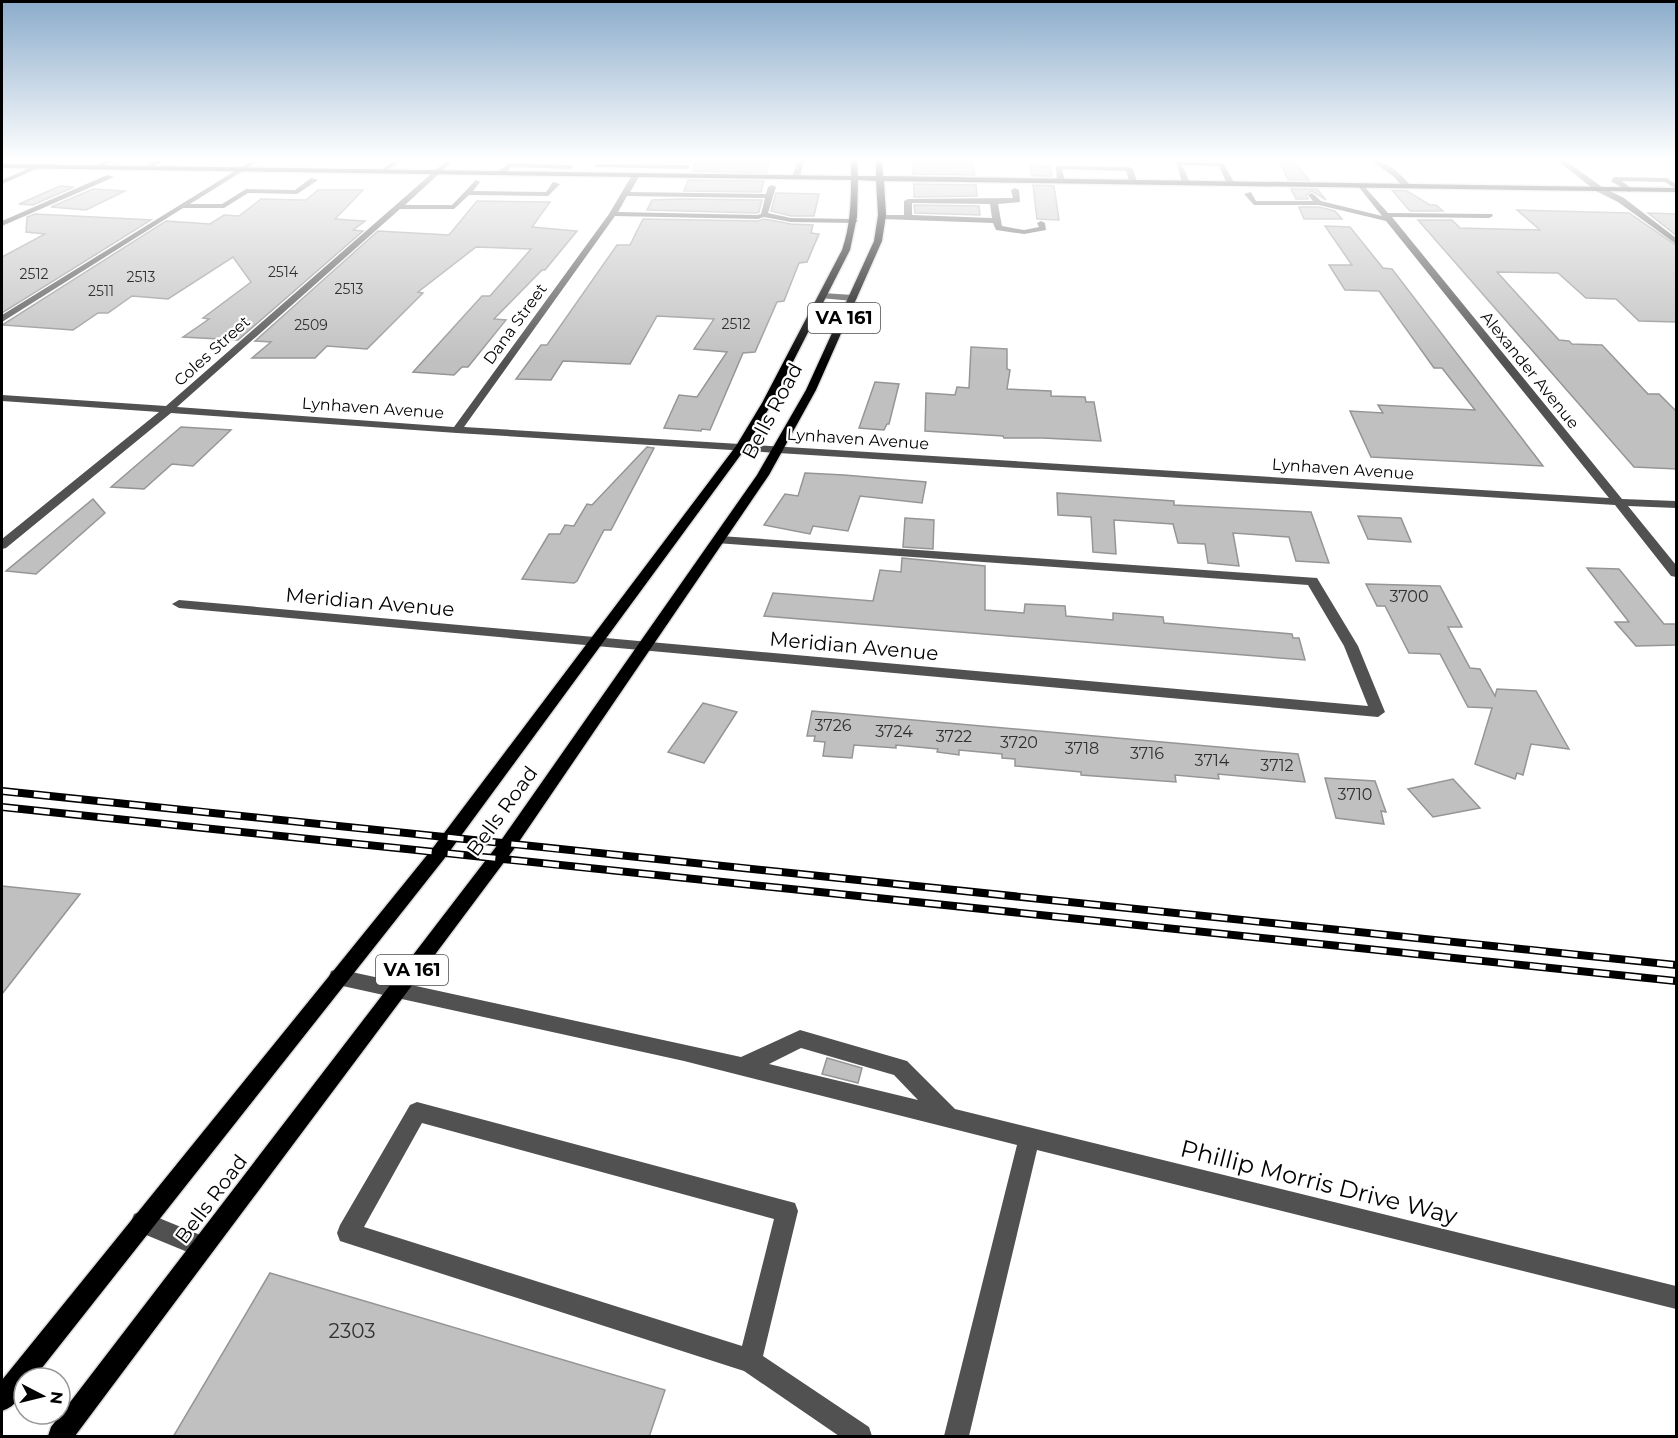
<svg xmlns="http://www.w3.org/2000/svg" width="1678" height="1438" viewBox="0 0 1678 1438" font-family="Montserrat,sans-serif">
  <rect width="100%" height="100%" fill="#fff"/>
  <g fill="#c0c0c0" stroke="#959595" stroke-width="1.5">
    <path d="M696,161H769L766,173L692,171Z"/>
    <path d="M1280,161H1294L1309,180H1288Z"/>
    <path d="M913,162L973,163L975,175L913,174Z"/>
    <path d="M1030,165L1050,166L1052,176H1032Z"/>
    <path d="M688,180L764,181L761,192L684,191Z"/>
    <path d="M914,184L976,185L977,196L914,197Z"/>
    <path d="M1033,185L1054,186L1059,220L1037,219Z"/>
    <path d="M60,186L74,187L33,205L19,204Z"/>
    <path d="M93,189L125,191L86,210L51,207Z"/>
    <path d="M1291,189H1317L1326,200L1312,191L1306,195L1308,199H1296Z"/>
    <path d="M318,190H363L335,219L365,221L353,230L363,231L238,340L183,337L209,319L203,318L251,282L233,257L168,299L132,296L108,313H98L73,330L2,325L166,221L210,224L224,215L239,216L261,199L306,200Z"/>
    <path d="M1392,190L1407,191L1430,205H1436L1443,211H1410Z"/>
    <path d="M776,193L819,194L814,216H791L771,211Z"/>
    <path d="M680,199L762,200L759,212L757,213L647,210L652,200Z"/>
    <path d="M477,201L550,202L532,227L577,231L545,270H542L494,319L506,320L468,367H462L454,375L413,372L482,296H490L531,249L476,247L418,292L423,293L367,349L327,346L315,358H252L271,342L255,341L378,231L449,235Z"/>
    <path d="M914,205L979,206L980,215L915,213Z"/>
    <path d="M1299,207H1319L1335,211L1342,219H1304Z"/>
    <path d="M1517,210L1629,213L1677,246V322L1639,321L1616,299L1586,298L1558,273L1497,272L1559,340L1569,341L1572,344L1602,345L1648,394H1659L1677,412V469L1634,467L1418,220H1452L1460,228L1540,230Z"/>
    <path d="M1648,213L1677,214V236Z"/>
    <path d="M35,214L151,220L2,313V257L45,234L26,232L27,217Z"/>
    <path d="M643,219L758,221L764,219L791,224L813,225L811,233L819,234L807,262L799,263L784,301L777,302L755,352L743,353L710,430L702,429L701,431L664,428L679,395L697,397L727,352L694,349L714,319L657,316L630,364L563,361L551,380L516,379L541,345H547L617,245H630Z"/>
    <path d="M1325,226L1350,227L1383,268L1392,269L1543,466L1371,457L1350,411L1383,413L1378,405L1475,410L1442,368H1434L1379,291L1345,290L1329,265H1352Z"/>
    <path d="M971,347L1007,349V369L1010,370L1007,389L1051,391V396L1085,397L1086,402H1094L1101,441L1043,438H1004L1003,436L925,431L926,393L955,395L957,387L969,388Z"/>
    <path d="M875,382L899,384L889,424H887L884,430L859,428Z"/>
    <path d="M181,427L231,430L193,466L172,464L144,489L111,487Z"/>
    <path d="M647,447L654,448L611,530H604L577,581L574,583L522,579L549,534H560L565,525L574,526L587,504L592,505Z"/>
    <path d="M805,473L844,475L926,482L922,503L860,496L848,531L813,526L810,534L764,525L785,494L798,496Z"/>
    <path d="M1057,493L1174,501V505L1311,512L1329,563L1296,561L1289,537L1233,533L1239,566L1208,563L1205,544L1178,543L1173,524L1114,520L1116,554L1093,552L1091,517L1058,515Z"/>
    <path d="M93,499L105,513L36,574L6,571Z"/>
    <path d="M1358,516L1401,518L1411,542L1368,539Z"/>
    <path d="M905,518L934,520L933,549L903,547Z"/>
    <path d="M902,558L985,566V610L1024,613L1025,604L1065,606L1066,616L1113,620V613L1163,617L1164,623L1292,634L1293,638H1299L1305,660L764,616L773,593L873,601L880,570L901,572Z"/>
    <path d="M1587,568L1619,569L1664,624H1677V645L1636,646L1615,622H1629Z"/>
    <path d="M1366,584L1440,586L1462,627H1448L1470,668L1480,669L1495,696L1497,689L1536,691L1569,749L1531,744L1523,775L1517,773L1515,779L1475,764L1492,708L1468,707L1440,654L1409,653L1385,606H1377Z"/>
    <path d="M703,703L737,712L704,763L668,752Z"/>
    <path d="M812,711L1298,754L1305,782L1218,774L1219,779L1175,775L1176,782L1081,775V772L1015,766V759L1002,758V754L959,750V755L937,752L938,749L896,745V748L854,745L852,758L823,756L825,742L814,741L815,736H807Z"/>
    <path d="M1325,778L1375,781L1386,812L1381,811L1384,824L1336,818Z"/>
    <path d="M1453,779L1480,808L1433,817L1408,789Z"/>
    <path d="M2,886L80,894L2,994Z"/>
    <path d="M827,1058L862,1068L858,1083L822,1074Z"/>
    <path d="M270,1273L665,1390L649,1437H173Z"/>
  </g>
  <g fill="none" stroke-linecap="round" stroke-linejoin="round">
    <g stroke="#dbdbdb" stroke-width="3">
      <path id="major" d="M851,161H857L858,176H876V161H882L883,176L1676,188V192L884,181L886,215L882,241L816,390L769,475L514,849L75,1436H48L51,1427L502,839L757,475L806,390L874,241L878,215L876,181L858,180L857,217L850,250L772,403L745,449L444,859L34,1378H24C24,1394 17,1406 2,1411V1380L432,849L736,446L762,403L842,250C850,227 851,204 851,180L2,168V164L851,176Z"/>
    </g>
    <g fill="#515151" fill-rule="evenodd">
      <path d="M103,161H111L101,168H97V166Z"/>
      <path d="M154,161H162L151,169H147V167Z"/>
      <path d="M251,161H259L190,204H222L246,189L295,190L311,178L318,180L297,194L248,193L224,208H183L2,322V315Z"/>
      <path d="M393,161H401L385,172H381V170Z"/>
      <path d="M446,161H453L405,205H452L476,180L480,182L473,191L546,192L553,182L560,184L548,196L469,195L454,209H400L177,407L454,427L609,214L632,175L636,173L640,175L630,192L766,194L768,187L772,185L776,187L768,213L791,218L854,219L858,221L854,223L791,222L764,217L758,219L615,216L464,427L1609,498L1386,221L1319,205H1254L1244,194L1251,192L1256,201H1313L1308,195L1312,193L1321,201L1382,216L1358,186L1362,184L1388,213L1492,214L1493,216L1489,218L1392,217L1622,499L1676,501V508L1628,506L1676,565V577L1671,576L1615,505L457,433L171,413L6,548L2,549V539L159,412L2,401V395L166,406ZM627,196L765,198L761,214L757,215L618,212Z"/>
      <path d="M798,161H804L800,177L796,179L792,177Z"/>
      <path d="M1372,161C1387,161 1401,174 1411,186L1404,188L1394,177Z"/>
      <path d="M1558,161H1566L1602,187L1624,198L1676,238V244L1618,202L1596,191Z"/>
      <path d="M1176,162L1223,163L1235,184L1228,186L1219,166L1182,165L1190,183L1183,185Z"/>
      <path d="M509,163L571,165L574,167L571,169L511,167L504,175H498V171Z"/>
      <path d="M39,164L41,167L2,184V180Z"/>
      <path d="M596,164L687,165L690,167L687,169L594,167Z"/>
      <path d="M1056,166L1129,167L1133,169L1137,182L1130,184L1126,171L1062,169L1065,181L1061,183L1057,181Z"/>
      <path d="M107,175L114,177L2,226V221Z"/>
      <path d="M1614,177L1667,178L1676,184V189L1665,182L1622,181L1633,190L1629,192L1611,181Z"/>
      <path d="M1015,188L1019,190L1020,202L998,204L1002,226L1024,230L1039,227L1037,223L1041,221L1045,223L1046,230L1024,234L996,230L993,223L882,219L878,217L882,215H904V201L908,199L1013,198L1011,190ZM912,203L990,204L992,218L912,215Z"/>
      <path d="M823,293L853,295L857,298L853,301L820,298V294Z"/>
      <path d="M720,536L1317,578L1358,646L1385,712L1378,717L179,608L172,604L179,600L1368,706L1344,646L1308,585L716,543L714,540Z"/>
      <path d="M338,969L741,1057L800,1030L907,1061L955,1109L1676,1286V1309L1037,1150L969,1436H944L1017,1145L684,1061L338,985L331,983L329,977L331,971ZM801,1048L894,1075L918,1100L769,1064Z"/>
      <path d="M417,1102L795,1203L798,1211L763,1356L869,1427L872,1436H839L744,1371L340,1241L337,1233L340,1225L410,1105ZM422,1123L774,1219L742,1346L364,1227Z"/>
      <path d="M142,1211L210,1239L213,1247L210,1255L202,1258L134,1230L131,1222L134,1214Z"/>
    </g>
    <use href="#major" fill="#000" fill-rule="evenodd"/>
    <g stroke="#000" stroke-width="8">
      <g id="rail">
        <path d="M2,791L1676,965"/>
        <path d="M2,807L1676,981"/>
      </g>
    </g>
    <use href="#rail" stroke="#fff" stroke-width="5" stroke-dasharray="16" stroke-linecap="butt"/>
  </g>
  <linearGradient id="sky" x2="0" y2="1"><stop stop-color="#8baccb"/><stop offset="0.44" stop-color="#fff"/><stop offset="1" stop-color="#fff" stop-opacity="0"/></linearGradient>
  <rect width="1678" height="362" fill="url(#sky)"/>
  <g text-anchor="middle" dominant-baseline="central" stroke-width="4.5" stroke-linejoin="round" paint-order="stroke">
    <g font-size="14" fill="#303030">
      <text x="283" y="272">2514</text>
      <text x="34" y="274">2512</text>
      <text x="141" y="277">2513</text>
      <text x="349" y="289">2513</text>
      <text x="101" y="291">2511</text>
      <text x="736" y="324">2512</text>
      <text x="311" y="325">2509</text>
    </g>
    <g font-size="16" fill="#000" stroke="#fff">
      <text transform="translate(515 324) rotate(-54)">Dana Street</text>
      <text transform="translate(212 351) rotate(-42)">Coles Street</text>
      <text transform="translate(1530 370) rotate(51)">Alexander Avenue</text>
      <text transform="translate(373 408) rotate(4)">Lynhaven Avenue</text>
      <text transform="translate(858 439) rotate(4)">Lynhaven Avenue</text>
      <text transform="translate(1343 469) rotate(4)">Lynhaven Avenue</text>
    </g>
    <g font-size="16" fill="#303030">
      <text x="1409" y="596">3700</text>
      <text x="833" y="725">3726</text>
      <text x="894" y="731">3724</text>
      <text x="954" y="736">3722</text>
      <text x="1019" y="742">3720</text>
      <text x="1082" y="748">3718</text>
      <text x="1147" y="753">3716</text>
      <text x="1212" y="760">3714</text>
      <text x="1277" y="765">3712</text>
      <text x="1355" y="794">3710</text>
    </g>
    <g fill="#fff" stroke="#4c4c4c" stroke-width="1.5">
      <rect x="808" y="303" width="72" height="30" rx="4.5"/>
      <rect x="376" y="955" width="72" height="30" rx="4.5"/>
    </g>
    <g font-size="18" font-weight="bold" fill="#000">
      <text x="844" y="318">VA 161</text>
      <text x="412" y="970">VA 161</text>
    </g>
    <g font-size="20" fill="#000" stroke="#fff">
      <text transform="translate(772 411) rotate(-62)">Bells Road</text>
      <text transform="translate(370 602) rotate(5)">Meridian Avenue</text>
      <text transform="translate(854 646) rotate(5)">Meridian Avenue</text>
      <text transform="translate(502 811) rotate(-54)">Bells Road</text>
      <text transform="translate(211 1199) rotate(-53)">Bells Road</text>
    </g>
    <g font-size="20" fill="#303030">
      <text x="352" y="1331">2303</text>
    </g>
    <g font-size="24" fill="#000" stroke="#fff">
      <text transform="translate(1319 1182) rotate(14)">Phillip Morris Drive Way</text>
    </g>
  </g>
  <rect width="1678" height="1438" fill="none" stroke="#000000" stroke-width="6"/>
  <g transform="translate(42 1396) rotate(97)"><circle r="28" fill="#ffffff" stroke="#999999" stroke-width="1.5"/>
  <path d="M0-4.5L10 22L0 15L-10 22Z" fill="#000000"/>
  <text y="-9" font-size="16" font-weight="bold" text-anchor="middle" fill="#000000">N</text>
  </g>
</svg>
